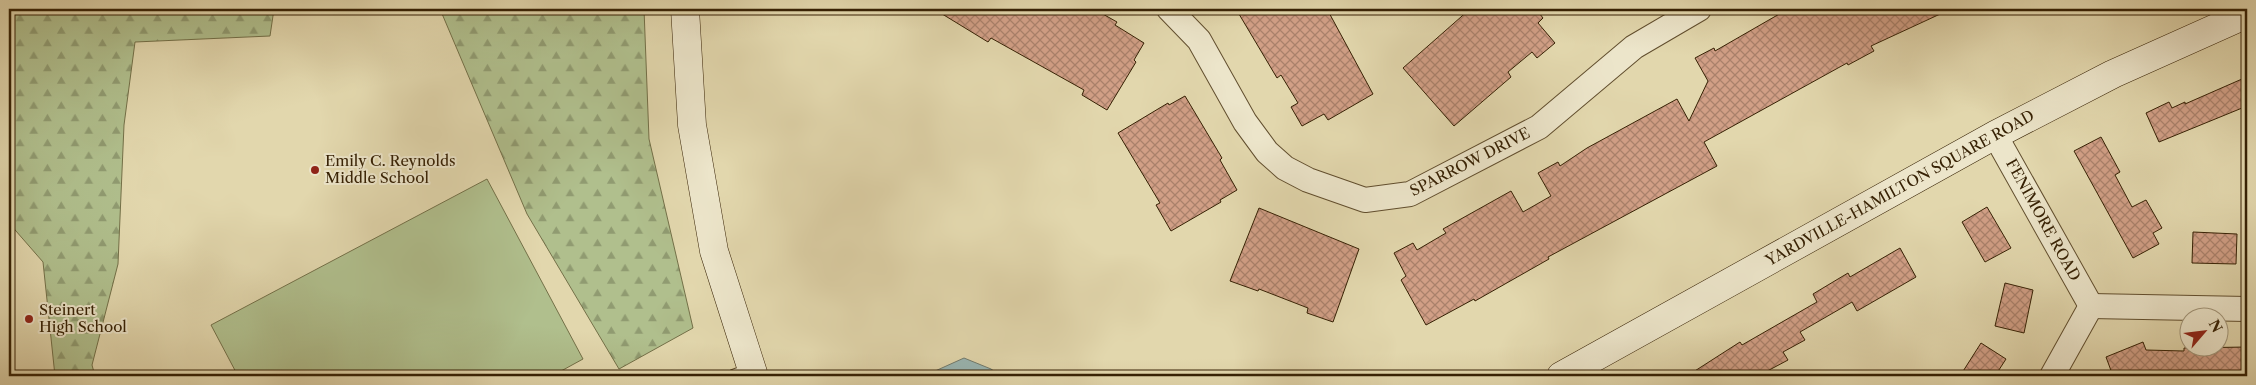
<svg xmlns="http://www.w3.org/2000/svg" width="2256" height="385" font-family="'Libre Caslon Text',serif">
	<defs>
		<pattern id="forest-firs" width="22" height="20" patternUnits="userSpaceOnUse" patternTransform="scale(1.25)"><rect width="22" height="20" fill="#b0bf8d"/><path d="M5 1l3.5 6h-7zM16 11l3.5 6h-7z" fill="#909b71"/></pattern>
		<pattern id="building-cross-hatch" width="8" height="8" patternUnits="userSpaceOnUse" patternTransform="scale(1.25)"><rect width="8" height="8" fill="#d19f86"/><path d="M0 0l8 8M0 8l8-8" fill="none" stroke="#aa816b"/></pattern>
	</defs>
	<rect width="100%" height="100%" fill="#e2d7ad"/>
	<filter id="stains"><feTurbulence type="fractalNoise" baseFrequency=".004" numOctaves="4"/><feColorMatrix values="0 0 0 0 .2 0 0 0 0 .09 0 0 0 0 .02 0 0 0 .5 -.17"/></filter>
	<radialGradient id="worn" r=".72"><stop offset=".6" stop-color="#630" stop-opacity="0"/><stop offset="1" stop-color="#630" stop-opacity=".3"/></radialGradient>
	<!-- forest -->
	<g fill="url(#forest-firs)" stroke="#737048">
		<polygon points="9,9 274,9 270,36 135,42 124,125 118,264 92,365 95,376 55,376 43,262 9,223"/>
		<polygon points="440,9 644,9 649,139 693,328 619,369 527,214"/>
	</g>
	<!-- green -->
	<polygon fill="#b0bf8d" stroke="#737048" points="487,179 583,359 552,376 238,376 211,325"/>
	<!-- water -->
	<polygon fill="#99b7b5" stroke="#717b6e" points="964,358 991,369 1001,376 924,376"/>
	<!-- building -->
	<g fill="url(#building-cross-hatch)" stroke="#362104">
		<polygon points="934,9 1094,9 1117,22 1115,25 1144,43 1134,60 1136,62 1107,110 1082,95 1084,90 991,38 988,42"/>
		<polygon points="1236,9 1327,9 1373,94 1328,120 1324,114 1302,126 1291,107 1298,103 1281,75 1277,78"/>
		<polygon points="1470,9 1536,9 1543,18 1538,23 1555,43 1537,58 1532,52 1508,72 1511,77 1454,126 1403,68"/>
		<polygon points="1788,9 1951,9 1871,46 1874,51 1848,65 1847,63 1704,142 1717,166 1548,257 1549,259 1475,301 1474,299 1426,325 1401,280 1406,276 1394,253 1413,243 1417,250 1446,233 1443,229 1511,191 1523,212 1551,196 1538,173 1558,162 1560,166 1587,148 1677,99 1689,121 1708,81 1695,58 1714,48 1715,51"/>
		<polygon points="2242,79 2247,91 2247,106 2159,142 2146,113 2169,102 2172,108 2185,102 2185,104"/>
		<polygon points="1185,96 1222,158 1220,160 1237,190 1220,200 1221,202 1171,231 1156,205 1160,203 1118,133 1168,103 1169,105"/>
		<polygon points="2101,137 2120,172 2115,175 2132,207 2146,200 2162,228 2153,233 2159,244 2133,258 2074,151"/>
		<polygon points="1987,207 2011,248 1985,262 1962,222"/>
		<polygon points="1259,208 1359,249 1333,322 1307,313 1308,308 1259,289 1258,291 1230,281"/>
		<polygon points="2193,232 2237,234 2236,264 2192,263"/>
		<polygon points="1900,248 1916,277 1857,311 1852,302 1800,332 1805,340 1783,352 1788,360 1758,376 1687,376 1740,342 1742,345 1817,302 1813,294 1848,273 1850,277"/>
		<polygon points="2005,283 2033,290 2024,333 1995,326"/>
		<polygon points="2143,342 2146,350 2184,351 2184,348 2247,347 2247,376 2113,376 2106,357"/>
		<polygon points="1981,343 2006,359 1995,376 1960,376"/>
	</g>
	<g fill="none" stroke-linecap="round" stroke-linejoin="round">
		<defs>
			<polyline id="lane" points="733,376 751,369"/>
			<g id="street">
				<polyline points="1169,9 1199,40 1245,122 1267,152 1285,168 1308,180 1365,200 1410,194 1539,127 1634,47 1699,9"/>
				<polyline points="1995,135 2091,306"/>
				<polyline points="2091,306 2247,309"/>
				<polyline points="2052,376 2091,306"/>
			</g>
			<g id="secondary">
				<polyline points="685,9 692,125 714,251 754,376"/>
				<polyline points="1561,376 1995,135 2113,74 2247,14"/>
			</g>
		</defs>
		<!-- lane casing -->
		<use href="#lane" stroke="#614e2e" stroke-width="14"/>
		<!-- street casing -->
		<use href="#street" stroke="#614e2e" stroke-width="26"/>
		<!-- secondary casing -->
		<use href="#secondary" stroke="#362104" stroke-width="29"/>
		<!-- lane -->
		<use href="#lane" stroke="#ece5ca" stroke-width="12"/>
		<!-- street -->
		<use href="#street" stroke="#ece5ca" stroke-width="24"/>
		<!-- secondary -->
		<use href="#secondary" stroke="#ece5ca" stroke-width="28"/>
	</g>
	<!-- markers -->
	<g fill="#8f2418" stroke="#ece5ca" stroke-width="2">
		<circle cx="315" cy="170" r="5"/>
		<circle cx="29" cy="319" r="5"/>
	</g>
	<g text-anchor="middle" stroke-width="4" stroke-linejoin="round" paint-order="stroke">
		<!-- poi labels -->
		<g font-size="15" fill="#362104" stroke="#ece5ca" text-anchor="start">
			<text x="325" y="166">Emily C. Reynolds<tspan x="325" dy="17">Middle School</tspan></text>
			<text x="39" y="315">Steinert<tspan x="39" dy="17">High School</tspan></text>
		</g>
		<!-- street labels -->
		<g font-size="15" fill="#362104" stroke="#ece5ca">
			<text transform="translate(1470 162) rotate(-27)" y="5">SPARROW DRIVE</text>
			<text transform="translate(1900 188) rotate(-29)" y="5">YARDVILLE-HAMILTON SQUARE ROAD</text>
			<text transform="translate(2043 220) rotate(61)" y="5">FENIMORE ROAD</text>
		</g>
	</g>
	<!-- margin -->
	<rect width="2256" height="385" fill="none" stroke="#e2d7ad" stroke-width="30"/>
	<rect x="10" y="10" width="2236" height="365" fill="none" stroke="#362104" stroke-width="2.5"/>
	<rect x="15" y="15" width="2226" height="355" fill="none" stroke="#362104"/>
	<!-- north arrow -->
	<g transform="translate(2204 332) rotate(62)"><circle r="24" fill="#ece5ca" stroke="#a3977b"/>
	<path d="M0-4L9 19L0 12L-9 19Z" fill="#8f2418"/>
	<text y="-8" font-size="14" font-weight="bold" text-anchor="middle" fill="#362104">N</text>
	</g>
	<rect width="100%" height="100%" filter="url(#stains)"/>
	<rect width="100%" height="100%" fill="url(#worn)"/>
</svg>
